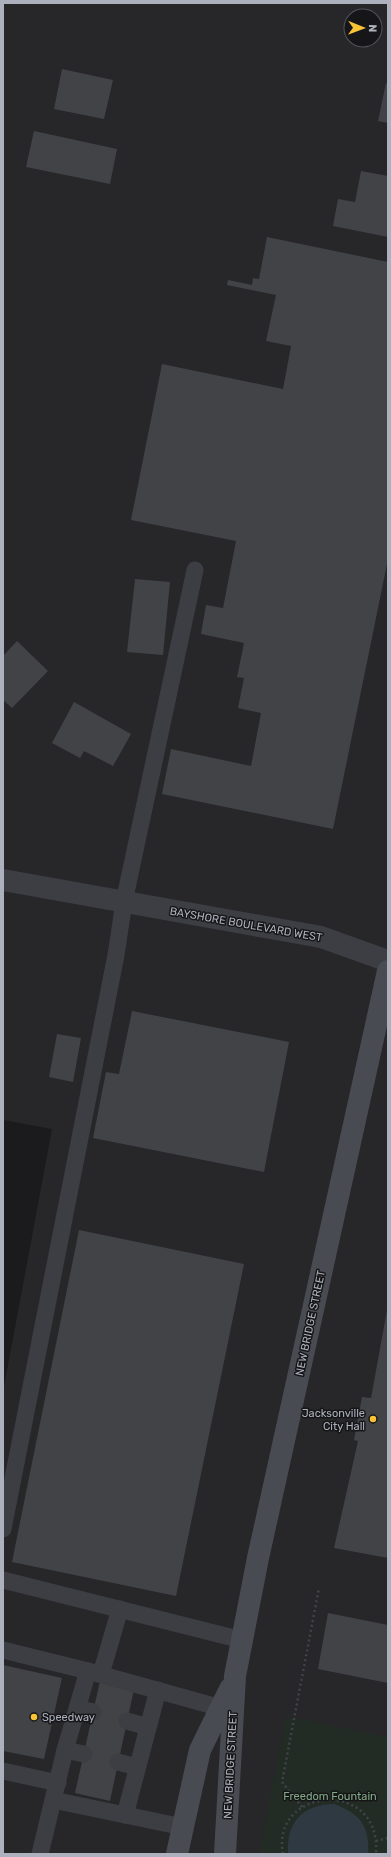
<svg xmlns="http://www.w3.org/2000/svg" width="391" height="1857" font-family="Rubik,sans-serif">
	<rect width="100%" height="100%" fill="#1b1b1d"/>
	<!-- built -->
	<path fill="#27272a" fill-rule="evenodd" d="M3,3H388V1854H3V1392L52,1129L3,1120ZM351,16H375V40H351Z"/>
	<!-- green -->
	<polygon fill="#222c24" points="286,1716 388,1737 388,1854 259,1854"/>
	<!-- water -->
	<path fill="#2f3942" d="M334,1804C360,1813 370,1827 368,1854H288C286,1822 302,1805 334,1804Z"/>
	<!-- building -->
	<g fill="#424347">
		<polygon points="62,69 113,80 104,119 54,109"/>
		<polygon points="386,83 388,84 388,123 378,121"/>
		<polygon points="34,131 117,149 110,184 26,167"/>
		<polygon points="361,171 388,176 388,237 333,226 338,199 355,202"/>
		<polygon points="267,237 388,262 388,559 333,829 162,794 171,749 251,766 261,713 238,708 244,678 237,677 244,643 201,634 206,605 223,608 236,541 131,520 162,364 283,389 291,346 266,341 276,295 227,285 228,280 252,285 253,278 259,279"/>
		<polygon points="135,579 170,582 163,655 127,652"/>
		<polygon points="17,641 48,671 12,708 3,700 3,656"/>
		<polygon points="74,702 131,734 113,766 84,751 80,758 52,743"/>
		<polygon points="132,1011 289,1042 264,1172 93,1138 106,1072 119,1074"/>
		<polygon points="57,1034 81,1038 73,1082 49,1077"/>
		<polygon points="79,1230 244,1264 176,1596 12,1562"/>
		<polygon points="387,1310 388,1310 388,1558 334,1548 358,1441 354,1440 362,1397 371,1398"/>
		<polygon points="328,1613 388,1625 388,1683 318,1669"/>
		<polygon points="3,1665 62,1678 44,1759 3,1751"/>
		<polygon points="100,1681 134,1689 110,1801 75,1793"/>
	</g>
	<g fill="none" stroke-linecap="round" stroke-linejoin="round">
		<!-- path -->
		<g stroke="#41434a" stroke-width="2.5" stroke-dasharray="2 3" stroke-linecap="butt">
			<polyline points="302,1807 282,1782 319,1588"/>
			<polyline points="376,1841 388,1838"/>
			<path d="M283,1854C270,1787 382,1777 376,1854"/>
		</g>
		<!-- lane -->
		<g stroke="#3d3e44" stroke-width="17">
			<polyline points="3,1529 116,955 124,902 195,570"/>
			<polyline points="3,1580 242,1640"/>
			<polyline points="3,1650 88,1671"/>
			<polyline points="101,1674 120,1609"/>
			<polyline points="77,1708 93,1712"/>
			<polyline points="127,1721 148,1727"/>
			<polyline points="65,1750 84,1754"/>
			<polyline points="118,1762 137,1767"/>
			<polyline points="3,1771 58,1783"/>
			<polyline points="53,1800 183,1827"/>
			<polyline points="125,1815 158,1690"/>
			<polyline points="40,1854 65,1750 88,1671 221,1708"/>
		</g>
		<!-- street -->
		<polyline stroke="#3d3e44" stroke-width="22" points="3,880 321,937 388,961"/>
		<!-- secondary -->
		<g stroke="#494b53" stroke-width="22">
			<polyline points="177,1854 200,1750 230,1689"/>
			<polyline points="225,1854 235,1676 258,1558 388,971"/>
		</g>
	</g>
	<!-- markers -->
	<g fill="#fac235" stroke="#161618" stroke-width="1.5">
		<circle cx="373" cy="1419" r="4"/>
		<circle cx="34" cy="1717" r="4"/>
	</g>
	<g text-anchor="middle" stroke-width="3" stroke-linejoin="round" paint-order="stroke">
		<!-- street labels -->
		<g font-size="11" fill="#adb1bd" stroke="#161618">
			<text transform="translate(246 924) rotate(10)" y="4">BAYSHORE BOULEVARD WEST</text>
			<text transform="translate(310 1323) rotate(-78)" y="4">NEW BRIDGE STREET</text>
			<text transform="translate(230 1765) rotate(-87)" y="4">NEW BRIDGE STREET</text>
		</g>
		<!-- poi labels -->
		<g font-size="11" fill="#adb1bd" stroke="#161618" text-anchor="end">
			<text x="365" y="1417">Jacksonville<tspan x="365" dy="13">City Hall</tspan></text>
			<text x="42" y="1721" text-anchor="start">Speedway</text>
		</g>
		<!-- park labels -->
		<g font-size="11" fill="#83a987" stroke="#161618">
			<text x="330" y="1800">Freedom Fountain</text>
		</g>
	</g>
	<!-- border -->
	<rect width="391" height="1857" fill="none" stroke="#adb1bd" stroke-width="8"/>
	<!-- north arrow -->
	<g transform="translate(363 28) rotate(91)"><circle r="19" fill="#161618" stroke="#52545a"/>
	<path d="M0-3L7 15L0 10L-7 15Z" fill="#fac235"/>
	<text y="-6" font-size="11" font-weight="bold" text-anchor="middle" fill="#adb1bd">N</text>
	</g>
</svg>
